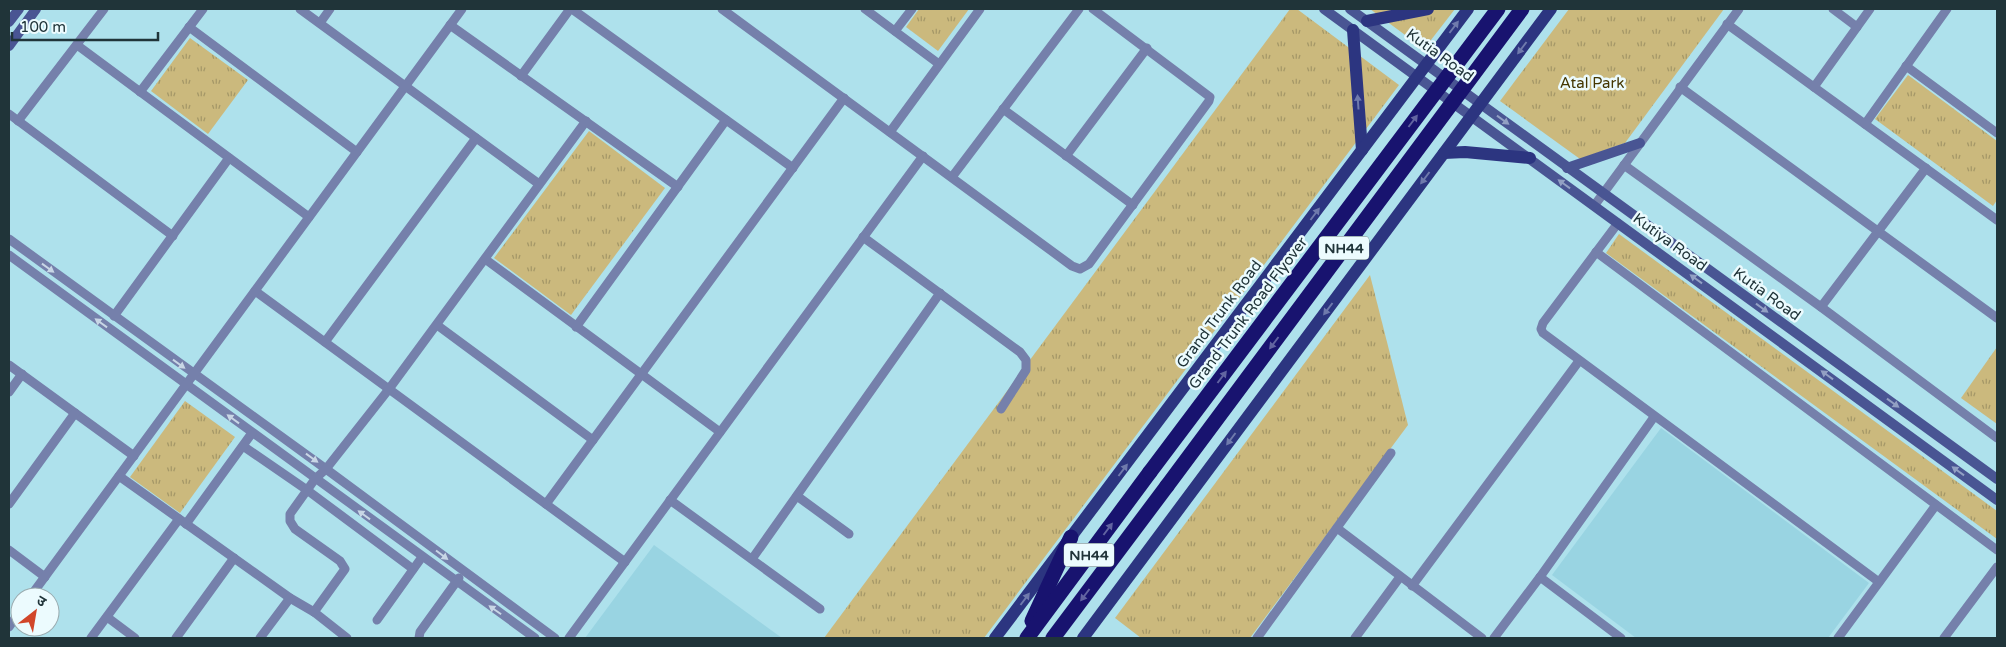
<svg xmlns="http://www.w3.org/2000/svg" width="2006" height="647" font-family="'Varela Round','Noto Sans Devanagari',sans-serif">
	<defs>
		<pattern id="grass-tufts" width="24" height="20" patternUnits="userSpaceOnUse" patternTransform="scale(1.25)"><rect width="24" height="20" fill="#cbb97d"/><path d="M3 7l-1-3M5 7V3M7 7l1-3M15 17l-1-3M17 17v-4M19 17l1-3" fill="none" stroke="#a49767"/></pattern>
	</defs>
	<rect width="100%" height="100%" fill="#aee1ec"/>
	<!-- built -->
	<g fill="#99d4e2">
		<polygon points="1661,428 1869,583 1828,638 1636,638 1552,575"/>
		<polygon points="654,545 782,638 585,638"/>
	</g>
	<!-- grass -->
	<g fill="url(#grass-tufts)">
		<polygon points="919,9 969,9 938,51 906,27"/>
		<polygon points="1290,9 1297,9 1399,85 984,638 824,638"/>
		<polygon points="1370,9 1455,9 1424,49"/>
		<polygon points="1569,9 1724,9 1625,143 1580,159 1500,101"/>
		<polygon points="190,38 248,80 208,134 151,91"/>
		<polygon points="1908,75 1997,141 1997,200 1993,206 1875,119"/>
		<polygon points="589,131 665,188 571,315 494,258"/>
		<polygon points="1619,234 1997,511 1997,539 1606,253"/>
		<polygon points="1370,275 1408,425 1250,638 1141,638 1115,618"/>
		<polygon points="1997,347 1997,424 1961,398"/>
		<polygon points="185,401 235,437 180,513 130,477"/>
	</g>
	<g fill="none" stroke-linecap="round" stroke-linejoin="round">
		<!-- street -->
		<g stroke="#7580ab" stroke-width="9">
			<polyline points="300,9 539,184"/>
			<polyline points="572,9 793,168"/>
			<polyline points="722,9 1072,266 1080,269 1089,264 1209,101 1210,97 1093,9"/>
			<polyline points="865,9 939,64"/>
			<polyline points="1833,9 1857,27"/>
			<polyline points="320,23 330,9"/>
			<polyline points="1727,24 1997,220"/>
			<polyline points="450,25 678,187"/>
			<polyline points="189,27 357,152"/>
			<polyline points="895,31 912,9"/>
			<polyline points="77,45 309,217"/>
			<polyline points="1906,66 1997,133"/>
			<polyline points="521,76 570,9"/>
			<polyline points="1680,87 1997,318"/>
			<polyline points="1814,87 1870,9"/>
			<polyline points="140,92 203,9"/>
			<polyline points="1003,109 1133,205"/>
			<polyline points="9,114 173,236"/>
			<polyline points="18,121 104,9"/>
			<polyline points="1865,124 1947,9"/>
			<polyline points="890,132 980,9"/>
			<polyline points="1066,156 1147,48"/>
			<polyline points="1624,165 1821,307 1997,438"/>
			<polyline points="952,177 1079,9"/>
			<polyline points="1594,206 1739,9"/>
			<polyline points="1618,223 1543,323 1541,329 1543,333 1879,582"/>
			<polyline points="863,237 1020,352 1026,360 1026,370 1001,409"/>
			<polyline points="9,239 326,469 555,638"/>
			<polyline points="1596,252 1997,550"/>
			<polyline points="9,255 535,638"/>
			<polyline points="485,259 720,432"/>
			<polyline points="255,291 625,562"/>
			<polyline points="1821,307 1926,168"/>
			<polyline points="114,316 229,158"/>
			<polyline points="437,325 593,440"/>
			<polyline points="576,327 726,120"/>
			<polyline points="325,342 476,138"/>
			<polyline points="9,365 134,456"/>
			<polyline points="9,392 22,374"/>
			<polyline points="243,446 307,490 413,569"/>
			<polyline points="119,476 290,598 314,612 347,638"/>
			<polyline points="797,496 849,534"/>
			<polyline points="670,500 820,609"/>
			<polyline points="9,504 75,413"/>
			<polyline points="546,504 844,98"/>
			<polyline points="186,524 252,433"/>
			<polyline points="1337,528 1482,638"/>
			<polyline points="9,550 45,577"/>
			<polyline points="752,559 940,293"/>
			<polyline points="1540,577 1621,638"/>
			<polyline points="1412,586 1579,361"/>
			<polyline points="30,597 462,9"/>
			<polyline points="314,612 345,569 340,561 295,529 290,521 290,514 315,479 326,469 389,389 586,121"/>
			<polyline points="107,617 135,638"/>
			<polyline points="377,620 422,557"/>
			<polyline points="9,627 20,611"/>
			<polyline points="91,638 179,519"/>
			<polyline points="176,638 234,558"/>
			<polyline points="260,638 290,598"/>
			<polyline points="419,638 420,632 459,578"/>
			<polyline points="569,638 923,156"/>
			<polyline points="1257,638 1391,453"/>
			<polyline points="1355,638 1400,577"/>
			<polyline points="1494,638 1540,577 1654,417"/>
			<polyline points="1838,638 1936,505"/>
			<polyline points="1944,638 1997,567"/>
		</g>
		<!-- secondary -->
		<g stroke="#495593" stroke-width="10">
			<polyline points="1324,9 1997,500"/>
			<polyline points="1350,9 1997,479"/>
			<polyline points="9,22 19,9"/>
			<polyline points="9,46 36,9"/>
			<polyline points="1567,168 1640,143"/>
		</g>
		<!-- primary -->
		<g stroke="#2c3580" stroke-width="12">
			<polyline points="1367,21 1428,9"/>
			<polyline points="1353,30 1362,150"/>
			<polyline points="1444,153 1465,152 1530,158"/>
			<polyline points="995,638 1468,9"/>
			<polyline points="1083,638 1551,9"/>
		</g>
		<!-- highway -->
		<g stroke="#18136f" stroke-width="15">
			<polyline points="1032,621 1071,537"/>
			<polyline points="1027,638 1150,472"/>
			<polyline points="1053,638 1167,486"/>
		</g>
		<!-- highway-bridge -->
		<g stroke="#18136f" stroke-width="15">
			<polyline points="1150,472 1498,9"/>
			<polyline points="1167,486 1522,9"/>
		</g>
	</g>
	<!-- one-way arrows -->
	<defs><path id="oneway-solid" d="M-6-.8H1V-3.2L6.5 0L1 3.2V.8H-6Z" transform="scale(1.25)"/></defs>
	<g fill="#6f7aac">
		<use href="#oneway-solid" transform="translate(1454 27) rotate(-53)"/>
		<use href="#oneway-solid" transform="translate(1522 48) rotate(127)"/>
		<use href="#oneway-solid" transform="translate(1358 102) rotate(-94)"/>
		<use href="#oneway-solid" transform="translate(1425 178) rotate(127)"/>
		<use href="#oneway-solid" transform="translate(1315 214) rotate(-53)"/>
		<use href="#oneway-solid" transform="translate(1328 309) rotate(127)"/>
		<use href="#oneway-solid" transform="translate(1231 439) rotate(127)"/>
		<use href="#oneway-solid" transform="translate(1123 470) rotate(-53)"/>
		<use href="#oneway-solid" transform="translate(1025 599) rotate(-53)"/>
	</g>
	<g fill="#92a0c3">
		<use href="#oneway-solid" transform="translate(1503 120) rotate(36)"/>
		<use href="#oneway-solid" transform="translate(1564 184) rotate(-144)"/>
		<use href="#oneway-solid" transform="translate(1696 279) rotate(-144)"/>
		<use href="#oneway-solid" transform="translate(1762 308) rotate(36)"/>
		<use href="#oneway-solid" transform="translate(1827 375) rotate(-144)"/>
		<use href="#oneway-solid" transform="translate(1893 403) rotate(36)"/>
		<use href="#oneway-solid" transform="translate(1958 471) rotate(-144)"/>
	</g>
	<g fill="#6264a1">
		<use href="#oneway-solid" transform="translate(1413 121) rotate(-53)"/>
		<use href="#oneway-solid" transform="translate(1274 343) rotate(127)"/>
		<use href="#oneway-solid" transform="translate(1222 377) rotate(-53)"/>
		<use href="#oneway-solid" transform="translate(1108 529) rotate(-53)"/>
		<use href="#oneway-solid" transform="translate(1085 595) rotate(127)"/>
	</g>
	<g fill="#c8d6e5">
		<use href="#oneway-solid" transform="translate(48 268) rotate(36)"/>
		<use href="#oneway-solid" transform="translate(101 323) rotate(-144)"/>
		<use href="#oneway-solid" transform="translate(179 364) rotate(36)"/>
		<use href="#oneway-solid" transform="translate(233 419) rotate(-144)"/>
		<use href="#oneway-solid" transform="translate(312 458) rotate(36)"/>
		<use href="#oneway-solid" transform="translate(364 515) rotate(-144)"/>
		<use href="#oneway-solid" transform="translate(442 555) rotate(37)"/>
		<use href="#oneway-solid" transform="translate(495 610) rotate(-145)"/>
	</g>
	<g text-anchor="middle" stroke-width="5" stroke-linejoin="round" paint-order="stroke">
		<!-- shield labels -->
		<g fill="#ecfbfe" stroke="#5d7074" stroke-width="1">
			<rect x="1319" y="236.5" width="50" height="23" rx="4"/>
			<rect x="1064" y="543.5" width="50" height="23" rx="4"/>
		</g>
		<g font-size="14" font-weight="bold" fill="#203439">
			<text x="1344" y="253">NH44</text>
			<text x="1089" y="560">NH44</text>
		</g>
		<!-- street labels -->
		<g font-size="15" fill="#203439" stroke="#ecfbfe">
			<text transform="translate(1440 55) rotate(36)" y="5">Kutia Road</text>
			<text transform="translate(1670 242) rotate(36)" y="5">Kutiya Road</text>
			<text transform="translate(1767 294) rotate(36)" y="5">Kutia Road</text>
			<text transform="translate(1248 313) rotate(-53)" y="5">Grand Trunk Road Flyover</text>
			<text transform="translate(1219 314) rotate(-53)" y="5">Grand Trunk Road</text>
		</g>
		<!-- park labels -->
		<g font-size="15" fill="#443600" stroke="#ecfbfe">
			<text x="1592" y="88">Atal Park</text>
		</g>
	</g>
	<!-- border -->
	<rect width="2006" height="647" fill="none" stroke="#203439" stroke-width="20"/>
	<!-- north arrow -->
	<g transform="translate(35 612) rotate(31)"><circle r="24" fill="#ecfbfe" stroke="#9aabaf"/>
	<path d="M0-4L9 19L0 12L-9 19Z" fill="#d1462a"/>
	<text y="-8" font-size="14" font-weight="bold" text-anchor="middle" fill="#203439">उ</text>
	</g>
	<!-- scale -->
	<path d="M12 32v8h146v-8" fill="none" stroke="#203439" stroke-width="2.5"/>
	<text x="20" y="32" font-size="15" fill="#203439" stroke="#ecfbfe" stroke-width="4" paint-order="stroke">100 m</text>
</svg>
